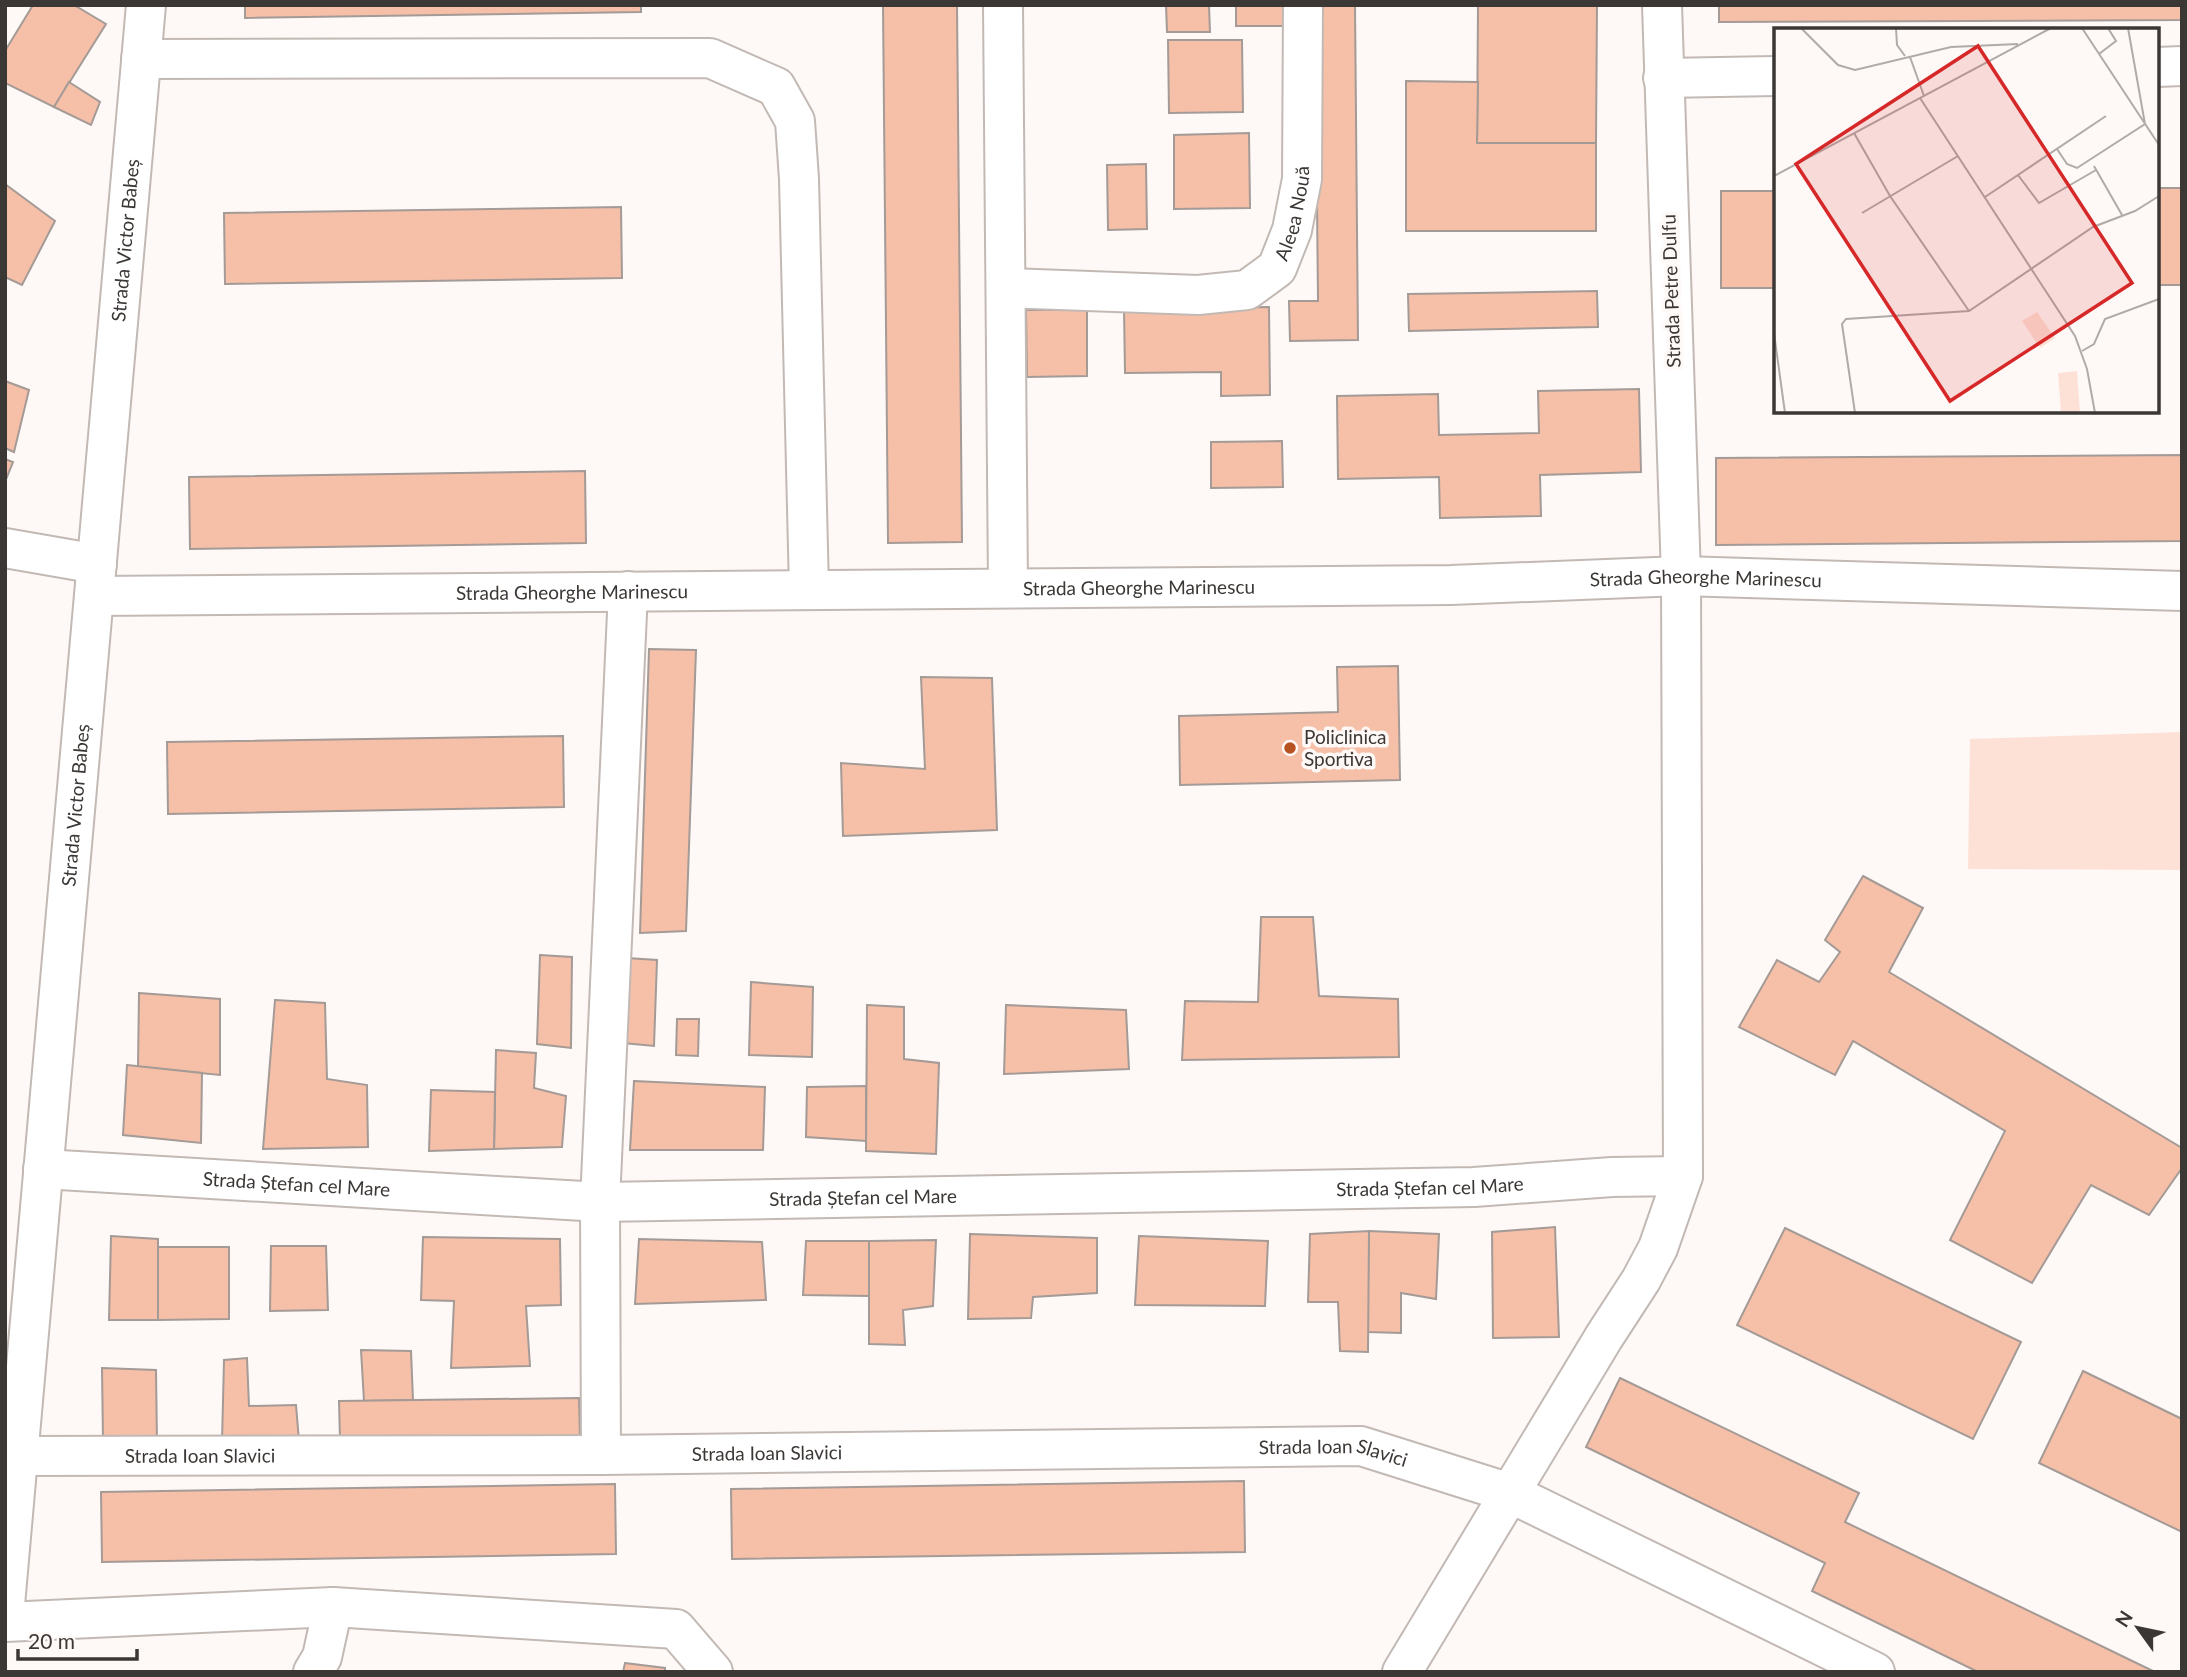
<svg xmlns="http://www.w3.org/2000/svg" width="2187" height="1677" font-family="Lato,sans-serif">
	<rect width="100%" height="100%" fill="#fef9f7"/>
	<!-- green -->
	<polygon fill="#fee1d6" points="2182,732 2182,870 1968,869 1970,739"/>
	<!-- building -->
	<g fill="#f6bfa8" stroke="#a49a96" stroke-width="2">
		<polygon points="33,5 74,5 106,24 54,107 5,83 5,51"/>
		<polygon points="245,5 641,5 641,12 245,18"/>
		<polygon points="883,5 957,5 962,542 888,543"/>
		<polygon points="1166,5 1209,5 1210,32 1167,32"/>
		<polygon points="1236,5 1283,5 1284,26 1236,26"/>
		<polygon points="1315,5 1355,5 1358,340 1290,341 1289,301 1318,301"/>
		<polygon points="1478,5 1597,5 1596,143 1477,143"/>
		<polygon points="1719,5 2182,5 2182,20 1719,22"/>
		<polygon points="1168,40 1242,40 1243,112 1169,113"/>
		<polygon points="1406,81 1478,82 1477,143 1596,143 1596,231 1406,231"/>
		<polygon points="69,82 100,102 91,125 54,107"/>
		<polygon points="1249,133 1250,208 1174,209 1174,135"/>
		<polygon points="1146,164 1147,229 1108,230 1107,165"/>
		<polygon points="5,184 55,221 22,285 5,277"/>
		<rect x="2157" y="188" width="25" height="97"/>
		<rect x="1721" y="191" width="55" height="97"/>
		<polygon points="621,207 622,278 225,284 224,213"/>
		<polygon points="1597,291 1598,327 1409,331 1408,294"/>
		<polygon points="1269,307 1270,395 1221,396 1221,372 1125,373 1124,309"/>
		<polygon points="1026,310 1087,310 1087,376 1027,377"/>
		<polygon points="5,381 29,390 14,452 5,448"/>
		<polygon points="1639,389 1641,472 1540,475 1541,516 1440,518 1439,477 1338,479 1337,396 1438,394 1439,435 1539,433 1538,391"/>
		<polygon points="1282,441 1283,487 1211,488 1211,442"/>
		<polygon points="2182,455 2182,541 1716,545 1716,458"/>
		<polygon points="5,459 13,462 5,482"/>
		<polygon points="585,471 586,543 190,549 189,477"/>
		<polygon points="649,649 696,650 686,931 640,933"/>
		<polygon points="1398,666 1400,780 1180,785 1179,716 1338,712 1337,667"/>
		<polygon points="921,677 992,678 997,830 843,836 841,763 925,769"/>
		<polygon points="563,736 564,807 168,814 167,742"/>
		<polygon points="1863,876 1923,908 1889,972 2182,1148 2182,1168 2149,1215 2091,1185 2032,1283 1950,1240 2005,1131 1853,1041 1835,1075 1739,1027 1777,960 1819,982 1840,952 1825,940"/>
		<polygon points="1261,917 1313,917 1319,996 1398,999 1399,1057 1182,1060 1185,1001 1258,1002"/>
		<polygon points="540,955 572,957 571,1048 537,1044"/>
		<polygon points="627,958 657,960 654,1046 623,1043"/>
		<polygon points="751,982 813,987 812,1057 749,1055"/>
		<polygon points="139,993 220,999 220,1075 138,1067"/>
		<polygon points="275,1000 325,1003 327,1079 367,1085 368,1147 263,1149"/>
		<polygon points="867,1005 904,1007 904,1059 939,1063 936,1154 866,1151"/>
		<polygon points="1006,1005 1126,1010 1129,1069 1004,1074"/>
		<polygon points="677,1019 699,1019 698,1056 676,1055"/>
		<polygon points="496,1050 536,1053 534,1088 566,1096 562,1147 494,1149"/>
		<polygon points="127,1065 202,1073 201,1143 123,1135"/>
		<polygon points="634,1081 765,1087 763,1150 630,1150"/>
		<polygon points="866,1086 866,1141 806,1137 807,1087"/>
		<polygon points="431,1090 495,1092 494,1149 429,1151"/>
		<polygon points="1555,1227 1559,1337 1493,1338 1492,1232"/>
		<polygon points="1785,1228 2021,1342 1973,1439 1737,1325"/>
		<polygon points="1369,1231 1439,1234 1436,1299 1401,1293 1401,1333 1367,1332"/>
		<polygon points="1369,1231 1368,1352 1340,1351 1338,1302 1308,1302 1310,1234"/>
		<polygon points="970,1234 1097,1238 1097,1293 1033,1297 1031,1318 968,1319"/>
		<polygon points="111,1236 158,1239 158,1320 109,1320"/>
		<polygon points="1139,1236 1268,1241 1265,1306 1135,1305"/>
		<polygon points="423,1237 560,1239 561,1305 526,1306 530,1366 451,1368 454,1301 421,1300"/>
		<polygon points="639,1239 762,1242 766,1300 635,1304"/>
		<polygon points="936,1240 933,1306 903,1310 905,1345 869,1344 869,1241"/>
		<polygon points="806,1241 869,1241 869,1296 803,1295"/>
		<polygon points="271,1246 326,1246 328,1310 270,1311"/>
		<polygon points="158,1247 229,1247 229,1319 158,1320"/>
		<polygon points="361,1350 411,1351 413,1400 364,1401"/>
		<polygon points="247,1358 249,1406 296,1405 299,1441 222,1441 224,1360"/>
		<polygon points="102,1368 156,1370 157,1443 103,1441"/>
		<polygon points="2083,1371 2182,1419 2182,1532 2039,1463"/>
		<polygon points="1620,1378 1859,1493 1845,1522 2155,1672 1978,1672 1812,1591 1825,1563 1586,1447"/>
		<polygon points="579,1398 580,1439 340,1440 339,1401"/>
		<polygon points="1244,1481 1245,1552 732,1559 731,1489"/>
		<polygon points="615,1484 616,1554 102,1562 101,1492"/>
		<polygon points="625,1663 665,1668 665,1672 623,1672"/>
	</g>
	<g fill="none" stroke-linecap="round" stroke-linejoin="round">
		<defs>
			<g id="minor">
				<polyline points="1003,5 1008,587"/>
				<polyline points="141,59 710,58 776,87 795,121 799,179 809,590"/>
				<polyline points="2157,67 2182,66"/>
				<polyline points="1663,78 1776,76"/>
				<path id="s1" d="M1006,288L1198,295L1247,290L1277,268L1292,230L1302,179L1303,5"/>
				<polyline points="5,548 97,564"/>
				<path id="s2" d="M94,596L1451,585L1681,576L2182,591"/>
				<path id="s3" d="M43,1169L600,1202L1474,1187L1612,1177L1683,1176"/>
				<polyline points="601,1455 600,1202 628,591"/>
				<path id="s4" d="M18,1456L601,1455L1361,1446L1510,1493L1875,1672"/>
				<path id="s5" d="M5,1605L146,5"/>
				<polyline points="5,1622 333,1607 676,1629 713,1672"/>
				<polyline points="313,1672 322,1657 333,1607"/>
				<polyline points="1402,1672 1604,1337 1641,1280 1658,1248 1683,1176 1681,576 1662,5"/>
			</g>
		</defs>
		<!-- minor casing -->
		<use href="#minor" stroke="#c3b9b4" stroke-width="42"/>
		<!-- minor -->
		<use href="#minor" stroke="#fff" stroke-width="38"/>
	</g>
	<!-- markers -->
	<circle fill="#b75222" stroke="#fef9f7" stroke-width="2.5" cx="1290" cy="748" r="7"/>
	<g text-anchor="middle" stroke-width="7" stroke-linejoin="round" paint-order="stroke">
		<!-- street labels -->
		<g font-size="19" fill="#3b3735" stroke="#fef9f7">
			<text dy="7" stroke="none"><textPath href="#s1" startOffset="336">Aleea Nouă</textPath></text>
			<text dy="7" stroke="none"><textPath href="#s5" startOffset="1370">Strada Victor Babeș</textPath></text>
			<text transform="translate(1671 291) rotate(-92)" y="7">Strada Petre Dulfu</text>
			<text dy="7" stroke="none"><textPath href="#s2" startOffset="1612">Strada Gheorghe Marinescu</textPath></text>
			<text dy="7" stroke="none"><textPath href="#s2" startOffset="1045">Strada Gheorghe Marinescu</textPath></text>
			<text dy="7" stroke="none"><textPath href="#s2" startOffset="478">Strada Gheorghe Marinescu</textPath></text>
			<text dy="7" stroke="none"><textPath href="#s5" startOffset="803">Strada Victor Babeș</textPath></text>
			<text dy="7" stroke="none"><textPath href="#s3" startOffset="254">Strada Ștefan cel Mare</textPath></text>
			<text dy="7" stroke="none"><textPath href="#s3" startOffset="1388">Strada Ștefan cel Mare</textPath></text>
			<text dy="7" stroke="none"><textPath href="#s3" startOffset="821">Strada Ștefan cel Mare</textPath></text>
			<text dy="7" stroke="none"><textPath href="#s4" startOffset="749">Strada Ioan Slavici</textPath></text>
			<text dy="7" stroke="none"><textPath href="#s4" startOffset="1316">Strada Ioan Slavici</textPath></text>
			<text dy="7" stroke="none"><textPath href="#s4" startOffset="182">Strada Ioan Slavici</textPath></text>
		</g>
		<!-- poi labels -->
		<g font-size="19" fill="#3b3735" stroke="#fef9f7" text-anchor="start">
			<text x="1304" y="744">Policlinica<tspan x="1304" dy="22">Sportiva</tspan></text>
		</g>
	</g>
	<!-- overview -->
	<g transform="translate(1774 28)">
		<rect width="385" height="385" fill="#fef9f7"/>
		<path d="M263,284L281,310L266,320L248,293ZM303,343L306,385H287L284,345Z" fill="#fee1d6"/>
		<path fill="none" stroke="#b0aba9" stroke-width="2" d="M27,0L64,37L81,42L177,19L244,16M122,0L123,17L131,28M308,0L385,117M325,26L342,13L334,0M136,29L150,68M146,70L301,308L313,341L321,385M80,105L116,168L195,283M283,121L293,136L303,140L371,96L354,0M320,138L348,187M244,147L265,175L322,142M0,148L277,0M211,169L332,88M88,185L184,128M0,305L11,385M308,323L320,316L331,291L385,271M81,385L68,296L72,291L195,283L319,199L361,183L385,168"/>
		<path fill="#d62828" fill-opacity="0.15" stroke="#d62828" stroke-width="3.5" d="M204,18L358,255L176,373L22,136Z"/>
		<rect width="385" height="385" fill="none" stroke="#3b3735" stroke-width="3.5"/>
	</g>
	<!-- border -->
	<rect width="2187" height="1677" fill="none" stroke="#3b3735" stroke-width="14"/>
	<!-- north arrow -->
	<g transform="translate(2138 1628) rotate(303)" stroke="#fef9f7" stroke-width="5" paint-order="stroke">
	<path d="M0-5L12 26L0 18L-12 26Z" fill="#3b3735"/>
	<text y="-10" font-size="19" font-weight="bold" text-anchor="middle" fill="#3b3735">N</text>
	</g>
	<!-- scale -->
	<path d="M18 1649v10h119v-10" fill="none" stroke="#3b3735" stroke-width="3.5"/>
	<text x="28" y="1649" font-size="21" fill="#3b3735" stroke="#fef9f7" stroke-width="5" paint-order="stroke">20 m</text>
</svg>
